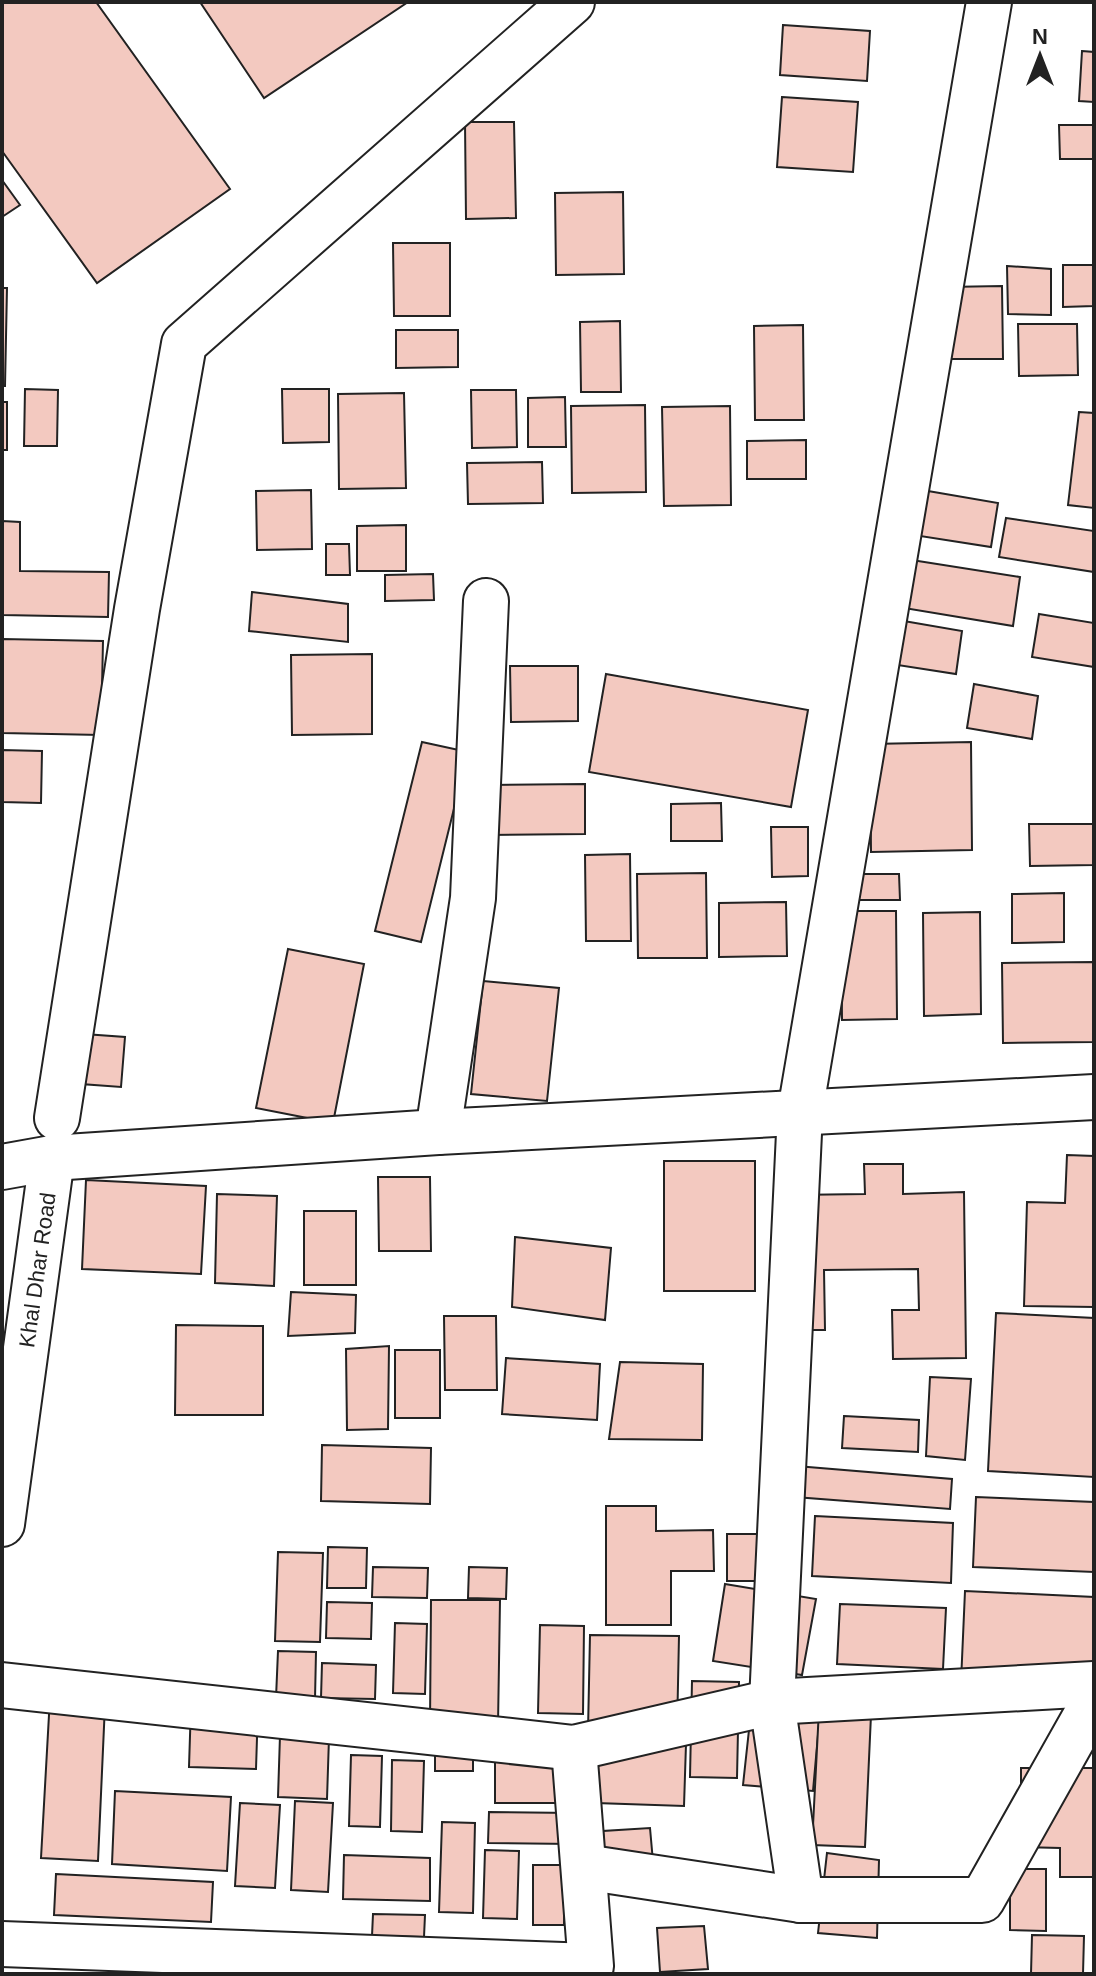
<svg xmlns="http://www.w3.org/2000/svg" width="1096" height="1976" font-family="Helvetica,sans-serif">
	<rect width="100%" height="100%" fill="#fff"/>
	<!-- building -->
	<g fill="#f3c9c0" stroke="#222" stroke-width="2">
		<polygon points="2,2 96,2 230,189 97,283 2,151"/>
		<polygon points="200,2 408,2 264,98"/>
		<polygon points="783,25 870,31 867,81 780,75"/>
		<polygon points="1082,51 1094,52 1094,102 1079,101"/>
		<polygon points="782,97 858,102 853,172 777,167"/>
		<polygon points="465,122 514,122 516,218 466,219"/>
		<polygon points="1059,125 1094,125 1094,159 1060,159"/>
		<polygon points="2,180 20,205 2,217"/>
		<polygon points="623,192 624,274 556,275 555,193"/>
		<polygon points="393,243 450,243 450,316 394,316"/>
		<polygon points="1063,265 1094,265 1094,306 1063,307"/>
		<polygon points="1007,266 1051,269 1051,315 1008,314"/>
		<polygon points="1002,286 1003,359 947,359 946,287"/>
		<polygon points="2,288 7,288 5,386 2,386"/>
		<polygon points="620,321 621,392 581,392 580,322"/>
		<polygon points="1018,324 1077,324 1078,375 1019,376"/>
		<polygon points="803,325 804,420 755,420 754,326"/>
		<polygon points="396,330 458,330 458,367 396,368"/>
		<polygon points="25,389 58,390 57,446 24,446"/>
		<polygon points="282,389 329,389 329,442 283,443"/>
		<polygon points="471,390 516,390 517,447 472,448"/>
		<polygon points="404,393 406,488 339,489 338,394"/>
		<polygon points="565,397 566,447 528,447 528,398"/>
		<rect x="2" y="402" width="5" height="48"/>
		<polygon points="645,405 646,492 572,493 571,406"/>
		<polygon points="730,406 731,505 664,506 662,407"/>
		<polygon points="1079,412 1094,413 1094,508 1068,505"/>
		<polygon points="806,440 806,479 747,479 747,441"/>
		<polygon points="542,462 543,503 468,504 467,463"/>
		<polygon points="311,490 312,549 257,550 256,491"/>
		<polygon points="928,491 998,503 991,547 920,536"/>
		<polygon points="1006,518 1094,531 1094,572 999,557"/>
		<polygon points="2,521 20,522 20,571 109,572 108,617 2,615"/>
		<polygon points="406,525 406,571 357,571 357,526"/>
		<polygon points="326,544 349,544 350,575 326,575"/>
		<polygon points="899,558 1020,577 1013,626 892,606"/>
		<polygon points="433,574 434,600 385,601 385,575"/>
		<polygon points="252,592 348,604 348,642 249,631"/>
		<polygon points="1039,614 1094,623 1094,667 1032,657"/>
		<polygon points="898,620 962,631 956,674 891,664"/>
		<polygon points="2,639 103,641 101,735 2,733"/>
		<polygon points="372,654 372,734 292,735 291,655"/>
		<polygon points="510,666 578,666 578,721 511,722"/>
		<polygon points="606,674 808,710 791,807 589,772"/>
		<polygon points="974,684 1038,696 1032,739 967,728"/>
		<polygon points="422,742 468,752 421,942 375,931"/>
		<polygon points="971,742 972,850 871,852 870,744"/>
		<polygon points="2,750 42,751 41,803 2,802"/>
		<polygon points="585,784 585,834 487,835 487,785"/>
		<polygon points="721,803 722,841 671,841 671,804"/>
		<polygon points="1029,824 1094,824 1094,865 1030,866"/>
		<polygon points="771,827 808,827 808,876 772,877"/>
		<polygon points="630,854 631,941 586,941 585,855"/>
		<polygon points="706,873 707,958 638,958 637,874"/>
		<polygon points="856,874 899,874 900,900 856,900"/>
		<polygon points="1064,893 1064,942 1012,943 1012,894"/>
		<polygon points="786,902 787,956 719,957 719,903"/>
		<polygon points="841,911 896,911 897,1019 842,1020"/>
		<polygon points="980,912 981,1014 924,1016 923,913"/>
		<polygon points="288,949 364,964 333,1123 256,1108"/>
		<polygon points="1094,962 1094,1042 1003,1043 1002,963"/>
		<polygon points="483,981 559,988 547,1101 471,1094"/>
		<polygon points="84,1034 125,1037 121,1087 81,1084"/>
		<polygon points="1067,1155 1094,1156 1094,1307 1024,1306 1027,1202 1065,1203"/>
		<rect x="664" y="1161" width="91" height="130"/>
		<polygon points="864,1164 903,1164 903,1194 964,1192 966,1358 893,1359 892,1310 919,1310 918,1269 824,1270 825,1330 770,1330 770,1267 793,1267 792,1195 865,1194"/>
		<polygon points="378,1177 430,1177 431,1251 379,1251"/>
		<polygon points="86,1180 206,1186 201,1274 82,1269"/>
		<polygon points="217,1194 277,1196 274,1286 215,1283"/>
		<rect x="304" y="1211" width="52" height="74"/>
		<polygon points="515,1237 611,1248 605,1320 512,1307"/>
		<polygon points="291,1292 356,1295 355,1333 288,1336"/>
		<polygon points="996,1313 1094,1318 1094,1477 988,1471"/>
		<polygon points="444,1316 496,1316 497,1390 445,1390"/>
		<polygon points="176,1325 263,1326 263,1415 175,1415"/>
		<polygon points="389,1346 388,1429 347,1430 346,1349"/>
		<rect x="395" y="1350" width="45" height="68"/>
		<polygon points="506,1358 600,1364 597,1420 502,1414"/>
		<polygon points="620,1362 703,1364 702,1440 609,1439"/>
		<polygon points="930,1377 971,1379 965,1460 926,1456"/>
		<polygon points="844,1416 919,1420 918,1452 842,1448"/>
		<polygon points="322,1445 431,1448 430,1504 321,1501"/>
		<polygon points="772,1464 952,1479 950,1509 769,1495"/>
		<polygon points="976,1497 1094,1502 1094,1572 973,1567"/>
		<polygon points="606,1506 656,1506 656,1531 713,1530 714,1571 671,1571 671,1625 606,1625"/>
		<polygon points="815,1516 953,1523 951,1583 812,1576"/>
		<polygon points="727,1534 772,1534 771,1581 727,1581"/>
		<polygon points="328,1547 367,1548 366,1588 327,1588"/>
		<polygon points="278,1552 323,1553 320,1642 275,1641"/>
		<polygon points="373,1567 428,1568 427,1598 372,1597"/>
		<polygon points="469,1567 507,1568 506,1599 468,1598"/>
		<polygon points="725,1584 816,1599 802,1675 713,1661"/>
		<polygon points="965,1591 1094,1597 1094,1688 961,1682"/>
		<polygon points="431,1600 500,1600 498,1725 430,1724"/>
		<polygon points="327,1602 372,1603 371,1639 326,1638"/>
		<polygon points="840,1604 946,1608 943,1669 837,1664"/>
		<polygon points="395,1623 427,1624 425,1694 393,1693"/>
		<polygon points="540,1625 584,1626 583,1714 538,1713"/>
		<polygon points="590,1635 679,1636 677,1732 588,1731"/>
		<polygon points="278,1651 316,1652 315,1699 276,1698"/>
		<polygon points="322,1663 376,1665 375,1699 321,1698"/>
		<polygon points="51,1679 106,1682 98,1861 41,1858"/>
		<polygon points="692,1681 739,1682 737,1778 690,1777"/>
		<polygon points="754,1684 822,1690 813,1791 743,1785"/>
		<polygon points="820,1690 872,1693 865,1847 812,1845"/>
		<polygon points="191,1705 258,1707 256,1769 189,1767"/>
		<polygon points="281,1705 330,1707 327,1799 278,1797"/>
		<polygon points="435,1730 473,1731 473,1771 435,1771"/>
		<rect x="495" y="1731" width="87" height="72"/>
		<polygon points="598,1741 686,1744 684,1806 596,1803"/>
		<polygon points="351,1755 382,1756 380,1827 349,1826"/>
		<polygon points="392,1760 424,1761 422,1832 391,1831"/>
		<polygon points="1021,1768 1094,1768 1094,1877 1060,1877 1060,1848 1021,1847"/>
		<polygon points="115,1791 231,1797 227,1871 112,1864"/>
		<polygon points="295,1801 333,1803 328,1892 291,1890"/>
		<polygon points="240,1803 280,1805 275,1888 235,1886"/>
		<polygon points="489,1812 573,1813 573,1844 488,1843"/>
		<polygon points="442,1822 475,1823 473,1913 439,1912"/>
		<polygon points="650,1828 654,1873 606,1876 603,1831"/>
		<polygon points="485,1850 519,1851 517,1919 483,1918"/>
		<polygon points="827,1853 879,1860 877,1938 818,1933"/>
		<polygon points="344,1855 430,1858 430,1901 343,1899"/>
		<polygon points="533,1865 565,1865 564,1925 533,1925"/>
		<polygon points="1010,1869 1046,1869 1046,1931 1010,1930"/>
		<polygon points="56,1874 213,1882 211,1922 54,1915"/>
		<polygon points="373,1914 425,1915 424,1937 372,1936"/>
		<polygon points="704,1926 708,1969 660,1972 657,1928"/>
		<polygon points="1032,1935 1084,1936 1083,1974 1031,1974"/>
	</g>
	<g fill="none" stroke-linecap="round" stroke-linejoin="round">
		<defs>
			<g id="street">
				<polyline points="989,2 800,1112 772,1702 801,1900 982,1900 1094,1701"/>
				<polyline points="57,1118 137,609 184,344 572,2"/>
				<polyline points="438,1132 473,898 486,601"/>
				<polyline points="2,1685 574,1748 772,1702 1094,1684"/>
				<polyline points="584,1867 801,1900"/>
				<polyline points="2,1944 591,1966 574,1748"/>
			</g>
			<g id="secondary">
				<polyline points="2,1167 52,1158 438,1132 1094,1097"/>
				<polyline points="2,1524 52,1158"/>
			</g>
		</defs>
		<!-- street casing -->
		<use href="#street" stroke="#222" stroke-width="48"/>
		<!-- secondary casing -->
		<use href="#secondary" stroke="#222" stroke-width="48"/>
		<!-- street -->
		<use href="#street" stroke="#fff" stroke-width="44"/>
		<!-- secondary -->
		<use href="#secondary" stroke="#fff" stroke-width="44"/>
	</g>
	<g text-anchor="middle" stroke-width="6" stroke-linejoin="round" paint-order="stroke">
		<!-- street labels -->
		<g font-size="22" fill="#222" stroke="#fff">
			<text transform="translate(37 1270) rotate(-82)" y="8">Khal Dhar Road</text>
		</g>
	</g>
	<!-- border -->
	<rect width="1096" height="1976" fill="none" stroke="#222222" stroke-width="8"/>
	<!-- north arrow -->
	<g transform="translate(1040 56)" stroke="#ffffff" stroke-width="6" paint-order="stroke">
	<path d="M0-6L14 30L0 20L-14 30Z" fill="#222222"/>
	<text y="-12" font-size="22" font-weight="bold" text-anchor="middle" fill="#222222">N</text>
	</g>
</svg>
